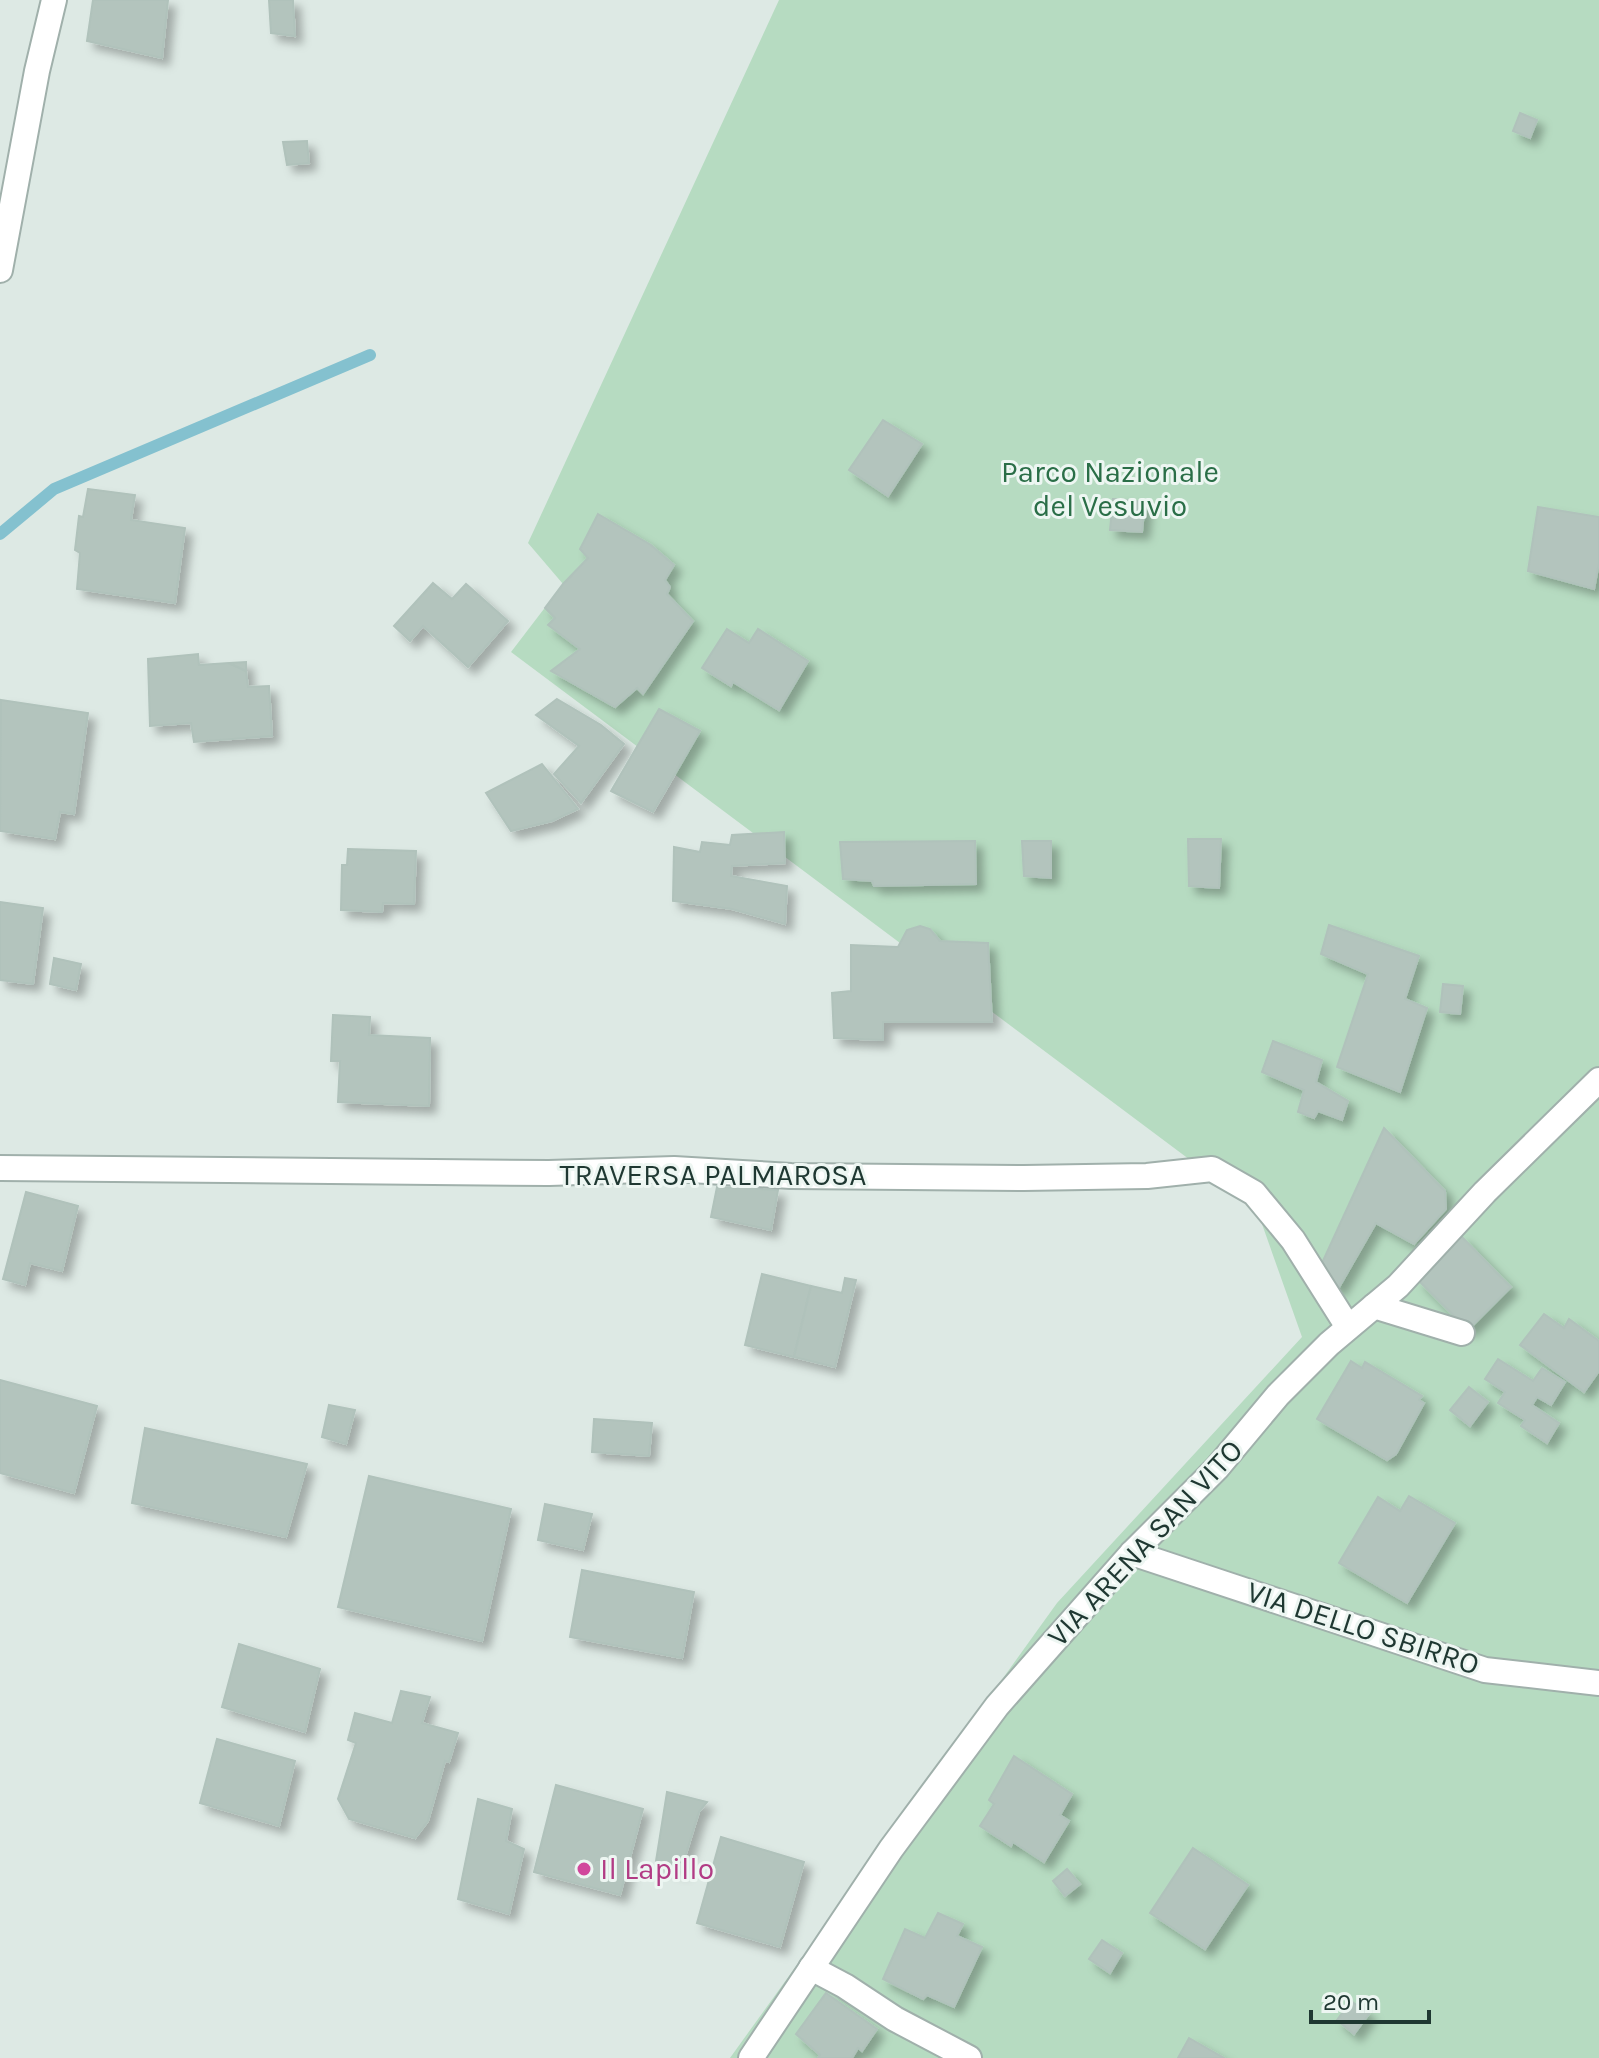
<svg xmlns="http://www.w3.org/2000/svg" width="1599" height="2058" font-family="Karla,sans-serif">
	<defs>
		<filter id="shadow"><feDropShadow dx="7" dy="7" stdDeviation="4" flood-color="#0004"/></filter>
	</defs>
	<rect width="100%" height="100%" fill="#dde9e4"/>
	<!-- green -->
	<polygon fill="#b6dbc1" points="779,0 1599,0 1599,2058 730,2058 1057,1603 1302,1337 1257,1210 511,652 563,584 528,543"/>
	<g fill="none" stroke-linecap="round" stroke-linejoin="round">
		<!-- stream -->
		<polyline stroke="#84c1cf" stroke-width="12" points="0,534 54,489 370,355"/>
	</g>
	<!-- building -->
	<g fill="#b3c4bd" stroke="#b0c2bb" stroke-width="2" filter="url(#shadow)">
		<polygon points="93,0 168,0 162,58 87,41"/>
		<polygon points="269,0 293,0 295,36 271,33"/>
		<polygon points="1520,113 1537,120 1530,138 1513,131"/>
		<polygon points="307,141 309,163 287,165 283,142"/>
		<polygon points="883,420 922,444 888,496 849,470"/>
		<polygon points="88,489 135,495 131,520 185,528 175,603 77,589 80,553 75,550 79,516 83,517"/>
		<polygon points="1113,499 1145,502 1142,532 1110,530"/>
		<polygon points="1538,507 1599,517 1599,563 1594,589 1528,571"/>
		<polygon points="598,514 651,545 674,565 665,580 670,587 667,594 693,621 643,694 637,688 615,707 551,671 580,649 548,625 555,618 545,608 563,584 588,558 580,549"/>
		<polygon points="433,583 452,599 466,584 508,621 468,667 423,626 410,641 394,626"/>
		<polygon points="727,629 749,643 758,629 808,661 779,710 733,682 731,686 702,668"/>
		<polygon points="198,654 199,665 229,663 246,671 248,687 269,686 272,736 194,742 191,723 150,726 148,659"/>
		<polygon points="246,662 246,671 229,663"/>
		<polygon points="557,699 601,725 624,744 581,803 554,774 579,746 536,715"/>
		<polygon points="1,700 88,713 74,814 60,812 55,839 0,831"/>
		<polygon points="659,709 700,731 653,812 611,791"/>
		<polygon points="542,764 578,809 552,821 511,831 486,793"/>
		<polygon points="784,832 785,863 732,866 731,876 787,886 785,924 732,909 673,901 674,847 700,852 702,842 730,845 732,835"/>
		<polygon points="1188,839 1221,839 1219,888 1189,886"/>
		<polygon points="975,841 976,884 874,886 872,881 843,879 840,842"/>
		<polygon points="1022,841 1051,841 1051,878 1024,876"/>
		<polygon points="348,849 416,851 414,904 383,903 382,912 341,910 342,865 347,865"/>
		<polygon points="0,902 43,908 33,984 0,980"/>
		<polygon points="1329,925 1419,956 1405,999 1427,1008 1400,1092 1337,1067 1368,974 1321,954"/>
		<polygon points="920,926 930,929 940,941 988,943 992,1022 883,1022 883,1040 834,1038 832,993 851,991 851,945 898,947 907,930"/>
		<polygon points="54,958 81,964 76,990 50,984"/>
		<polygon points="1443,984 1463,986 1460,1014 1440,1012"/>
		<polygon points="333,1015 370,1017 369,1035 430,1038 429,1106 338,1102 340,1061 331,1061"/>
		<polygon points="1273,1041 1322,1060 1316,1082 1348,1101 1342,1120 1318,1111 1314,1118 1298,1112 1304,1090 1262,1072"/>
		<polygon points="1384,1128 1445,1191 1446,1209 1414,1244 1376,1223 1338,1289 1317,1274"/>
		<polygon points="717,1187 778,1190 771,1230 711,1217"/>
		<polygon points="26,1192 78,1206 62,1271 30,1263 25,1285 3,1279"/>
		<polygon points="1461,1236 1511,1287 1468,1330 1418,1280"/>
		<polygon points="762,1274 811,1286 794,1357 745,1345"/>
		<polygon points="845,1278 856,1280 835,1367 794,1357 811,1286 842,1293"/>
		<polygon points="1544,1314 1564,1328 1569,1319 1599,1341 1599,1371 1584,1392 1520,1345"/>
		<polygon points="1498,1359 1533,1381 1542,1368 1565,1382 1551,1405 1537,1397 1532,1405 1559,1423 1547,1443 1521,1426 1525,1420 1498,1403 1505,1392 1485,1379"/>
		<polygon points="1351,1361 1362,1368 1365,1362 1422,1396 1419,1400 1424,1403 1396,1454 1387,1460 1317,1419"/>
		<polygon points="0,1380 97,1406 74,1493 0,1473"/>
		<polygon points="1469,1387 1488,1402 1470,1426 1450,1410"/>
		<polygon points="329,1405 355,1410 346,1444 322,1437"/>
		<polygon points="594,1419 652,1423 649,1456 592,1452"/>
		<polygon points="145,1428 307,1464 286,1537 132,1503"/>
		<polygon points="369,1476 511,1509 482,1641 338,1607"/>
		<polygon points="1409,1496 1455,1523 1407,1603 1339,1563 1378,1497 1400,1511"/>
		<polygon points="545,1504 592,1514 583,1550 538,1540"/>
		<polygon points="582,1570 694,1592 682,1658 570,1637"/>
		<polygon points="239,1644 320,1669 305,1732 222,1707"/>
		<polygon points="401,1691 430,1697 422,1723 458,1733 449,1762 445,1761 428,1821 415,1838 349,1819 338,1799 356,1743 348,1740 355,1713 392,1723"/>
		<polygon points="217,1739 295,1761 279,1826 200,1803"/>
		<polygon points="1014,1756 1072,1794 1060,1815 1069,1821 1044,1862 1013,1842 1011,1846 980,1826 994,1804 989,1800"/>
		<polygon points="556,1785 643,1809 620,1895 534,1872"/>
		<polygon points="667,1792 707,1802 699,1812 681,1870 656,1861"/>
		<polygon points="478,1799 512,1809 506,1841 524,1849 509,1914 458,1899"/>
		<polygon points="721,1837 804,1862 780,1947 697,1923"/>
		<polygon points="1193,1848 1248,1885 1205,1949 1150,1913"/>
		<polygon points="1067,1869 1080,1884 1065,1896 1053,1881"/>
		<polygon points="938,1913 963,1924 957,1936 982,1947 954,2007 927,1995 923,1999 883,1979 905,1929 925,1938"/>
		<polygon points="1102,1940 1122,1953 1110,1973 1089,1959"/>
		<polygon points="826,1993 877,2029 862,2051 858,2048 852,2058 818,2058 820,2055 796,2034"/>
		<polygon points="1351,2001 1369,2014 1354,2034 1337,2020"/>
		<polygon points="1189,2038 1224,2058 1178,2058"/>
	</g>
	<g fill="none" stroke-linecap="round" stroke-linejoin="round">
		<defs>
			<g id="minor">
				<polyline points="0,270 37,71 54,0"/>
				<polyline points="0,1168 549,1173 674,1169 791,1176 1024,1178 1147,1176 1212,1169 1254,1193 1293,1240 1348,1327"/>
				<polyline points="1374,1306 1462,1333"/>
				<polyline points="1132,1553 1485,1670 1599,1683"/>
				<polyline points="811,1968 845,1986 895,2019 969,2058"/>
				<polyline points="751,2058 891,1849 997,1706 1132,1553 1217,1468 1278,1395 1329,1344 1398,1286 1485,1192 1599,1080"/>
			</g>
		</defs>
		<!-- minor casing -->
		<use href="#minor" stroke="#a0b0ab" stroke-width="28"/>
		<!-- minor -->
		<use href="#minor" stroke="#fff" stroke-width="24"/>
	</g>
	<!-- markers -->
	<circle fill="#d1479c" stroke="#edf6f2" stroke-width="3" cx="584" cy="1869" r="8"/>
	<g text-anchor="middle" stroke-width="6" stroke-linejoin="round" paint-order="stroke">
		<!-- park labels -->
		<g font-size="30" fill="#2a6e47" stroke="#edf6f2">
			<text x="1110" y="482">Parco Nazionale<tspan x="1110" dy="34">del Vesuvio</tspan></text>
		</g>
		<!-- street labels -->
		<g font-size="30" fill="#1f3832" stroke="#edf6f2">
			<text x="713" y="1185">TRAVERSA PALMAROSA</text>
			<text transform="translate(1145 1543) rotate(-47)" y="10">VIA ARENA SAN VITO</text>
			<text transform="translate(1363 1628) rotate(18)" y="10">VIA DELLO SBIRRO</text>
		</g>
		<!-- hotel labels -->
		<g font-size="30" fill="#b23c85" stroke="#edf6f2" text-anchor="start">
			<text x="600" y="1879">Il Lapillo</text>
		</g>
	</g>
	<!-- scale -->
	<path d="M1311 2010v12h118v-12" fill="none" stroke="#1f3832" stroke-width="4"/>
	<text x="1323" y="2010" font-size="24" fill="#1f3832" stroke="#edf6f2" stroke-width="6" paint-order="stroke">20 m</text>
</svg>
